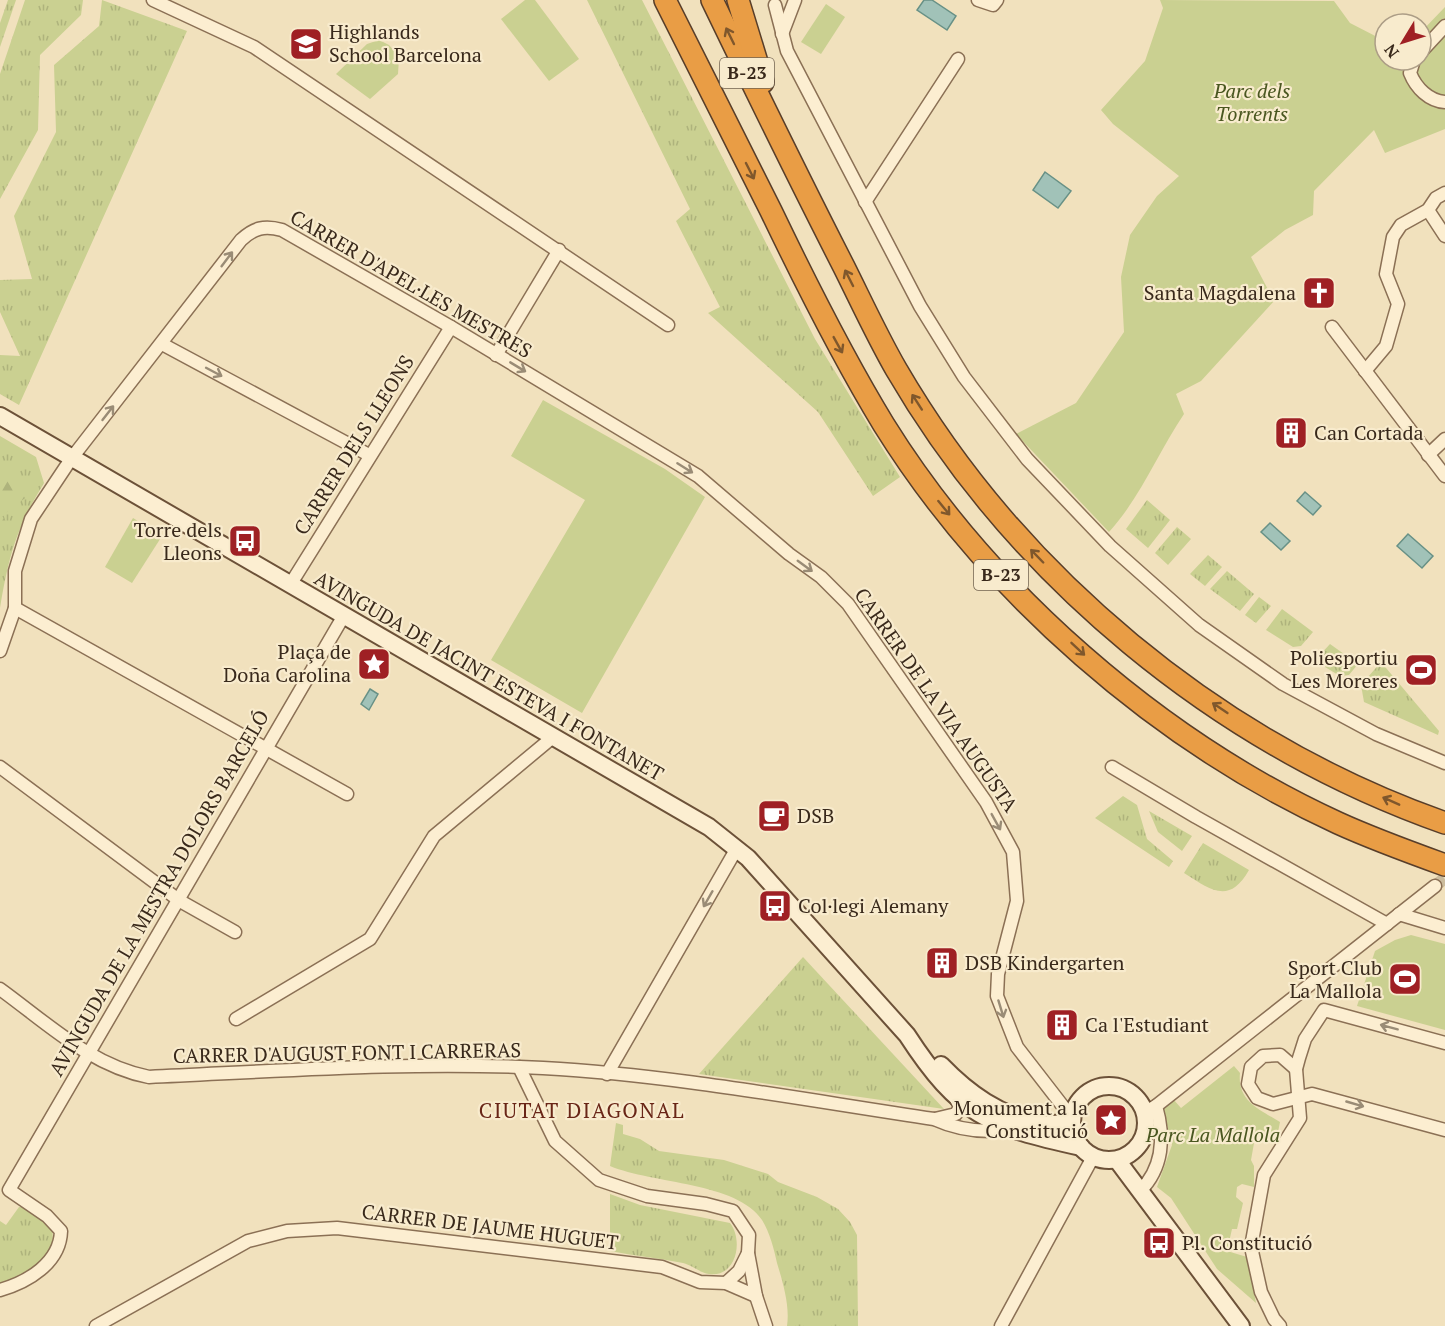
<svg xmlns="http://www.w3.org/2000/svg" width="1445" height="1326" font-family="'PT Serif',serif">
	<defs>
		<pattern id="grass-tufts" width="24" height="20" patternUnits="userSpaceOnUse" patternTransform="scale(1.5)"><rect width="24" height="20" fill="#cad091"/><path d="M3 7l-1-3M5 7V3M7 7l1-3M15 17l-1-3M17 17v-4M19 17l1-3" fill="none" stroke="#aeb37c"/></pattern>
		<pattern id="forest-firs" width="22" height="20" patternUnits="userSpaceOnUse" patternTransform="scale(1.5)"><rect width="22" height="20" fill="#cad091"/><path d="M5 1l3.5 6h-7zM16 11l3.5 6h-7z" fill="#aeb37c"/></pattern>
	</defs>
	<rect width="100%" height="100%" fill="#f1e1bd"/>
	<!-- grass -->
	<g fill="url(#grass-tufts)">
		<polygon points="8,0 16,0 0,47 0,23"/>
		<polygon points="25,0 83,0 81,15 40,55 38,130 0,199 0,74"/>
		<polygon points="102,0 187,31 19,405 0,394 0,355 20,356 0,312 0,280 32,279 14,216 56,132 54,65 99,26"/>
		<polygon points="587,0 642,0 815,339 900,477 873,496 818,412 708,313 720,307 676,221 690,209"/>
		<path d="M0,436L36,457L44,483C16,529 9,555 0,608Z"/>
		<polygon points="1147,500 1170,520 1148,548 1126,529"/>
		<polygon points="1177,527 1191,539 1168,565 1155,553"/>
		<polygon points="1208,555 1222,567 1205,586 1190,574"/>
		<polygon points="1227,571 1254,594 1240,611 1210,589"/>
		<polygon points="1259,597 1271,606 1256,623 1245,615"/>
		<polygon points="1282,609 1313,632 1301,646 1293,647 1266,630"/>
		<polygon points="1330,644 1358,664 1349,675 1340,676 1320,664 1318,657"/>
		<polygon points="1381,662 1439,731 1438,735 1364,702 1361,685"/>
		<polygon points="1123,796 1137,805 1147,839 1173,861 1169,867 1095,818"/>
		<polygon points="1149,811 1192,836 1182,851 1158,832"/>
		<path d="M1203,843L1249,870C1229,905 1211,890 1184,873Z"/>
		<polygon points="803,957 944,1109 699,1074"/>
		<path d="M616,1123L623,1125V1134L640,1139L659,1151L724,1160L768,1174L778,1182L817,1197L838,1209L850,1222L857,1235L858,1326H787C790,1306 783,1283 777,1263C774,1249 770,1233 762,1220C737,1182 653,1184 610,1166Z"/>
		<path d="M610,1194L640,1205L730,1223C744,1241 736,1278 709,1274C700,1273 692,1265 683,1263C659,1258 634,1256 610,1251Z"/>
		<path d="M19,1207H26L52,1227C57,1260 32,1269 8,1285L0,1283V1221L6,1225Z"/>
	</g>
	<!-- forest -->
	<polygon fill="url(#forest-firs)" points="14,472 24,482 29,495 2,516 12,530 0,539 0,484"/>
	<!-- green -->
	<g fill="#cad091">
		<polygon points="525,0 535,0 579,59 549,81 501,19"/>
		<path d="M1160,0L1334,1L1350,23L1385,41V60H1421V32L1445,7V129L1385,153L1374,130L1314,191L1313,215L1285,230L1251,257L1274,301L1201,381L1176,394L1184,414C1158,453 1140,498 1109,532L1016,434L1076,403L1124,332L1121,277L1130,235L1157,196L1179,176L1113,124L1101,110L1145,61L1163,8Z"/>
		<polygon points="826,4 845,17 821,54 801,42"/>
		<polygon points="379,40 389,45 399,57 398,74 370,99 336,74 367,44"/>
		<polygon points="543,400 665,469 705,497 582,713 491,660 585,500 511,456"/>
		<polygon points="133,518 162,536 132,583 105,567"/>
		<polygon points="1411,935 1445,944 1445,1030 1357,1006 1375,951 1395,940"/>
		<path d="M1234,1066L1240,1073C1237,1101 1259,1109 1280,1122L1277,1137L1256,1132L1251,1160L1254,1166V1187L1242,1184L1237,1187L1236,1197L1243,1203L1237,1229H1232L1227,1251L1247,1257L1256,1303L1217,1269L1171,1198L1157,1187L1172,1145L1163,1108L1173,1099L1181,1108Z"/>
	</g>
	<!-- water -->
	<g fill="#a1c2b8" stroke="#689186" stroke-width="1.5">
		<polygon points="924,0 932,0 956,16 947,30 917,10"/>
		<polygon points="1045,172 1071,191 1058,208 1033,190"/>
		<polygon points="1305,492 1321,506 1313,515 1297,501"/>
		<polygon points="1270,523 1290,541 1281,550 1261,532"/>
		<polygon points="1408,534 1433,556 1422,568 1397,546"/>
		<polygon points="370,689 378,694 369,710 361,704"/>
	</g>
	<g fill="none" stroke-linecap="round" stroke-linejoin="round">
		<!-- street-tunnel -->
		<polyline stroke="#ccbc9d" stroke-width="12" stroke-dasharray="12 6" stroke-linecap="butt" points="1435,886 1445,878"/>
		<defs>
			<g id="street">
				<polyline points="153,0 254,47 668,325"/>
				<polyline points="978,0 993,5 997,0"/>
				<polyline points="775,5 787,51 920,306 964,377 1027,459 1110,546 1199,625 1283,684 1376,734 1445,763"/>
				<polyline points="782,34 795,0"/>
				<polyline points="1421,52 1445,26"/>
				<path d="M1414,60L1410,73C1416,88 1429,101 1445,102"/>
				<polyline points="865,202 958,59"/>
				<polyline points="1428,210 1445,236"/>
				<polyline points="1332,327 1445,476"/>
				<polyline points="162,344 369,455"/>
				<polyline points="496,355 559,250"/>
				<polyline points="1365,371 1386,346 1398,304 1386,274 1393,237 1401,225 1428,210 1436,198 1445,193"/>
				<polyline points="1428,455 1445,439"/>
				<polyline points="290,585 451,327"/>
				<polyline points="15,608 347,794"/>
				<path d="M0,651L15,608V571L31,519L71,459L241,240C254,228 264,225 282,230L451,327L698,476L789,554L821,577L848,604L986,802L1013,852L1017,901L998,974L997,996L1017,1047L1072,1118"/>
				<polyline points="0,767 180,901 235,932"/>
				<polyline points="1112,767 1196,817 1387,924"/>
				<polyline points="1399,914 1445,928"/>
				<path d="M0,989C47,1023 91,1066 149,1077C280,1071 413,1061 543,1068C674,1075 805,1100 934,1119C958,1130 984,1133 1010,1130"/>
				<polyline points="236,1019 370,939 434,836 553,737"/>
				<polyline points="519,1067 555,1141 599,1180 647,1196 706,1204 733,1211 749,1235 748,1253 756,1296 766,1326"/>
				<polyline points="1296,1069 1280,1055 1263,1056 1251,1067 1248,1084 1257,1098 1273,1104 1312,1094 1445,1130"/>
				<polyline points="607,1074 737,848"/>
				<polyline points="1145,1112 1156,1106 1435,886"/>
				<polyline points="935,1119 956,1114 960,1107 956,1099"/>
				<path d="M1140,1191C1163,1168 1165,1137 1156,1106"/>
				<polyline points="726,1283 739,1271 748,1253"/>
				<path d="M0,1290C28,1282 60,1263 61,1231L47,1216L9,1190L343,617"/>
				<polyline points="96,1326 248,1241 287,1231 337,1228 662,1267 700,1282 726,1283 756,1296"/>
				<polyline points="1001,1326 1093,1157"/>
				<polyline points="1280,1326 1274,1319 1261,1292 1251,1247 1264,1175 1300,1118 1296,1069 1299,1058 1305,1039 1324,1010 1445,1043"/>
			</g>
			<g id="secondary">
				<path d="M0,416L709,827L748,858L907,1035C959,1115 989,1127 1081,1147"/>
				<path d="M941,1065C969,1094 999,1115 1039,1124C1049,1126 1061,1122 1072,1123"/>
				<circle cx="1109" cy="1123" r="37"/>
				<polyline points="1117,1160 1241,1326"/>
			</g>
			<g id="highway">
				<path d="M665,0C700,71 736,140 771,211C806,284 842,356 884,425C988,592 1159,741 1338,823C1373,839 1409,852 1445,865"/>
				<path d="M712,0C755,89 799,179 844,267C861,301 877,336 896,369C1017,577 1218,743 1445,823"/>
				<polyline points="738,0 763,82"/>
			</g>
		</defs>
		<!-- street casing -->
		<use href="#street" stroke="#8b7055" stroke-width="15"/>
		<!-- secondary casing -->
		<use href="#secondary" stroke="#6c5138" stroke-width="20"/>
		<!-- highway casing -->
		<use href="#highway" stroke="#583e2a" stroke-width="24"/>
		<!-- street -->
		<use href="#street" stroke="#fceed1" stroke-width="12"/>
		<!-- secondary -->
		<use href="#secondary" stroke="#fceed1" stroke-width="16"/>
		<!-- highway -->
		<use href="#highway" stroke="#e99d45" stroke-width="21"/>
	</g>
	<!-- one-way arrows -->
	<defs><path id="oneway-shaft" d="M-6 0H5M1.5-3L5.5 0L1.5 3" fill="none" stroke-width="1.6" stroke-linecap="round" stroke-linejoin="round" transform="scale(1.5)"/></defs>
	<g stroke="#7f572c">
		<use href="#oneway-shaft" transform="translate(730 36) rotate(-116)"/>
		<use href="#oneway-shaft" transform="translate(750 171) rotate(63)"/>
		<use href="#oneway-shaft" transform="translate(849 278) rotate(-117)"/>
		<use href="#oneway-shaft" transform="translate(838 345) rotate(61)"/>
		<use href="#oneway-shaft" transform="translate(917 402) rotate(-123)"/>
		<use href="#oneway-shaft" transform="translate(944 508) rotate(51)"/>
		<use href="#oneway-shaft" transform="translate(1037 556) rotate(-134)"/>
		<use href="#oneway-shaft" transform="translate(1078 649) rotate(43)"/>
		<use href="#oneway-shaft" transform="translate(1220 708) rotate(-146)"/>
		<use href="#oneway-shaft" transform="translate(1391 801) rotate(-156)"/>
	</g>
	<g stroke="#9a8c76">
		<use href="#oneway-shaft" transform="translate(227 259) rotate(-53)"/>
		<use href="#oneway-shaft" transform="translate(518 367) rotate(31)"/>
		<use href="#oneway-shaft" transform="translate(214 372) rotate(28)"/>
		<use href="#oneway-shaft" transform="translate(108 413) rotate(-52)"/>
		<use href="#oneway-shaft" transform="translate(685 468) rotate(32)"/>
		<use href="#oneway-shaft" transform="translate(805 566) rotate(36)"/>
		<use href="#oneway-shaft" transform="translate(996 822) rotate(61)"/>
		<use href="#oneway-shaft" transform="translate(708 899) rotate(120)"/>
		<use href="#oneway-shaft" transform="translate(1001 1009) rotate(73)"/>
		<use href="#oneway-shaft" transform="translate(1389 1027) rotate(-165)"/>
		<use href="#oneway-shaft" transform="translate(1355 1104) rotate(16)"/>
	</g>
	<!-- icons -->
	<defs>
		<symbol id="school-square" viewBox="-11 -11 22 22"><rect x="-9" y="-9" width="18" height="18" rx="4" fill="#9f2024" stroke="#f8ebcd"/><path d="M0-5L7-2L0 1L-7-2ZM-4 1L0 2.5L4 1V4Q0 6-4 4Z" fill="#fff"/></symbol>
		<symbol id="church-square" viewBox="-11 -11 22 22"><rect x="-9" y="-9" width="18" height="18" rx="4" fill="#9f2024" stroke="#f8ebcd"/><path d="M-1.2-6h2.4v3.5h3.3v2.4h-3.3V6h-2.4V-.1h-3.3v-2.4h3.3Z" fill="#fff"/></symbol>
		<symbol id="building-square" viewBox="-11 -11 22 22"><rect x="-9" y="-9" width="18" height="18" rx="4" fill="#9f2024" stroke="#f8ebcd"/><path d="M-4-6H4V6H1V3H-1V6H-4ZM-2.5-4.3h1.7v1.8h-1.7ZM.8-4.3h1.7v1.8H.8ZM-2.5-1h1.7V.8h-1.7ZM.8-1h1.7V.8H.8Z" fill="#fff"/></symbol>
		<symbol id="bus-square" viewBox="-11 -11 22 22"><rect x="-9" y="-9" width="18" height="18" rx="4" fill="#9f2024" stroke="#f8ebcd"/><path d="M-5-6H5V4H4V6H2V4H-2V6H-4V4H-5ZM-3.5-4V0h7V-4ZM-3.5 1.2v1.5H-2V1.2ZM2 1.2v1.5H3.5V1.2Z" fill="#fff"/></symbol>
		<symbol id="sight-square" viewBox="-11 -11 22 22"><rect x="-9" y="-9" width="18" height="18" rx="4" fill="#9f2024" stroke="#f8ebcd"/><path d="M0-6L1.8-2.2L6-1.7L2.9 1.2L3.7 5.4L0 3.3L-3.7 5.4L-2.9 1.2L-6-1.7L-1.8-2.2Z" fill="#fff"/></symbol>
		<symbol id="stadium-square" viewBox="-11 -11 22 22"><rect x="-9" y="-9" width="18" height="18" rx="4" fill="#9f2024" stroke="#f8ebcd"/><path d="M0-5a6.5 5 0 1 0 0 10a6.5 5 0 1 0 0-10ZM-3.5-1.8h7v3.6h-7Z" fill="#fff"/></symbol>
		<symbol id="cafe-square" viewBox="-11 -11 22 22"><rect x="-9" y="-9" width="18" height="18" rx="4" fill="#9f2024" stroke="#f8ebcd"/><path d="M-5.5-4.5H6V0H3Q3 3.5 0 3.5H-2.5Q-5.5 3.5-5.5 0ZM3-3.2v2h1.7v-2ZM-6 4.5H4V6H-6Z" fill="#fff"/></symbol>
	</defs>
	<g fill-rule="evenodd">
		<use href="#school-square" x="287" y="25" width="38" height="38"/>
		<use href="#church-square" x="1300" y="274" width="38" height="38"/>
		<use href="#building-square" x="1272" y="414" width="38" height="38"/>
		<use href="#bus-square" x="226" y="522" width="38" height="38"/>
		<use href="#sight-square" x="355" y="645" width="38" height="38"/>
		<use href="#stadium-square" x="1402" y="651" width="38" height="38"/>
		<use href="#cafe-square" x="755" y="797" width="38" height="38"/>
		<use href="#bus-square" x="756" y="887" width="38" height="38"/>
		<use href="#building-square" x="923" y="944" width="38" height="38"/>
		<use href="#stadium-square" x="1386" y="960" width="38" height="38"/>
		<use href="#building-square" x="1043" y="1006" width="38" height="38"/>
		<use href="#sight-square" x="1092" y="1101" width="38" height="38"/>
		<use href="#bus-square" x="1140" y="1224" width="38" height="38"/>
	</g>
	<g text-anchor="middle" stroke-width="4.5" stroke-linejoin="round" paint-order="stroke">
		<!-- shield labels -->
		<g fill="#f8ebcd" stroke="#726350" stroke-width="1.5">
			<rect x="720" y="58" width="54" height="30" rx="4.5"/>
			<rect x="974" y="560" width="54" height="30" rx="4.5"/>
		</g>
		<g font-size="18" font-weight="bold" fill="#39291b">
			<text x="747" y="79">B-23</text>
			<text x="1001" y="581">B-23</text>
		</g>
		<!-- poi labels -->
		<g font-size="20" fill="#39291b" stroke="#f8ebcd" text-anchor="start">
			<text x="329" y="39">Highlands<tspan x="329" dy="23">School Barcelona</tspan></text>
			<text x="1296" y="300" text-anchor="end">Santa Magdalena</text>
			<text x="1314" y="440">Can Cortada</text>
			<text x="222" y="537" text-anchor="end">Torre dels<tspan x="222" dy="23">Lleons</tspan></text>
			<text x="351" y="659" text-anchor="end">Plaça de<tspan x="351" dy="23">Doña Carolina</tspan></text>
			<text x="1398" y="665" text-anchor="end">Poliesportiu<tspan x="1398" dy="23">Les Moreres</tspan></text>
			<text x="797" y="823">DSB</text>
			<text x="798" y="913">Col·legi Alemany</text>
			<text x="965" y="970">DSB Kindergarten</text>
			<text x="1382" y="975" text-anchor="end">Sport Club<tspan x="1382" dy="23">La Mallola</tspan></text>
			<text x="1085" y="1032">Ca l'Estudiant</text>
			<text x="1088" y="1115" text-anchor="end">Monument a la<tspan x="1088" dy="23">Constitució</tspan></text>
			<text x="1182" y="1250">Pl. Constitució</text>
		</g>
		<!-- park labels -->
		<g font-size="20" font-style="italic" fill="#4a5720" stroke="#f8ebcd">
			<text x="1252" y="98">Parc dels<tspan x="1252" dy="23">Torrents</tspan></text>
			<text x="1213" y="1142">Parc La Mallola</text>
		</g>
		<!-- street labels -->
		<g font-size="20" fill="#39291b" stroke="#f8ebcd">
			<text transform="translate(411 284) rotate(30)" y="7">CARRER D'APEL·LES MESTRES</text>
			<text transform="translate(354 445) rotate(-58)" y="7">CARRER DELS LLEONS</text>
			<text transform="translate(489 676) rotate(30)" y="7">AVINGUDA DE JACINT ESTEVA I FONTANET</text>
			<text transform="translate(936 700) rotate(55)" y="7">CARRER DE LA VIA AUGUSTA</text>
			<text transform="translate(159 893) rotate(-60)" y="7">AVINGUDA DE LA MESTRA DOLORS BARCELÓ</text>
			<text transform="translate(347 1053) rotate(-1)" y="7">CARRER D'AUGUST FONT I CARRERAS</text>
			<text transform="translate(490 1227) rotate(7)" y="7">CARRER DE JAUME HUGUET</text>
		</g>
		<!-- neighbourhood labels -->
		<g font-size="21" letter-spacing="1.5" fill="#692617" stroke="#f8ebcd">
			<text x="582" y="1118">CIUTAT DIAGONAL</text>
		</g>
	</g>
	<!-- north arrow -->
	<g transform="translate(1403 42) rotate(232)"><circle r="28" fill="#f8ebcd" stroke="#ac9d86" stroke-width="1.5"/>
	<path d="M0-4.5L10 22L0 15L-10 22Z" fill="#9f2024"/>
	<text y="-9" font-size="16" font-weight="bold" text-anchor="middle" fill="#39291b">N</text>
	</g>
</svg>
